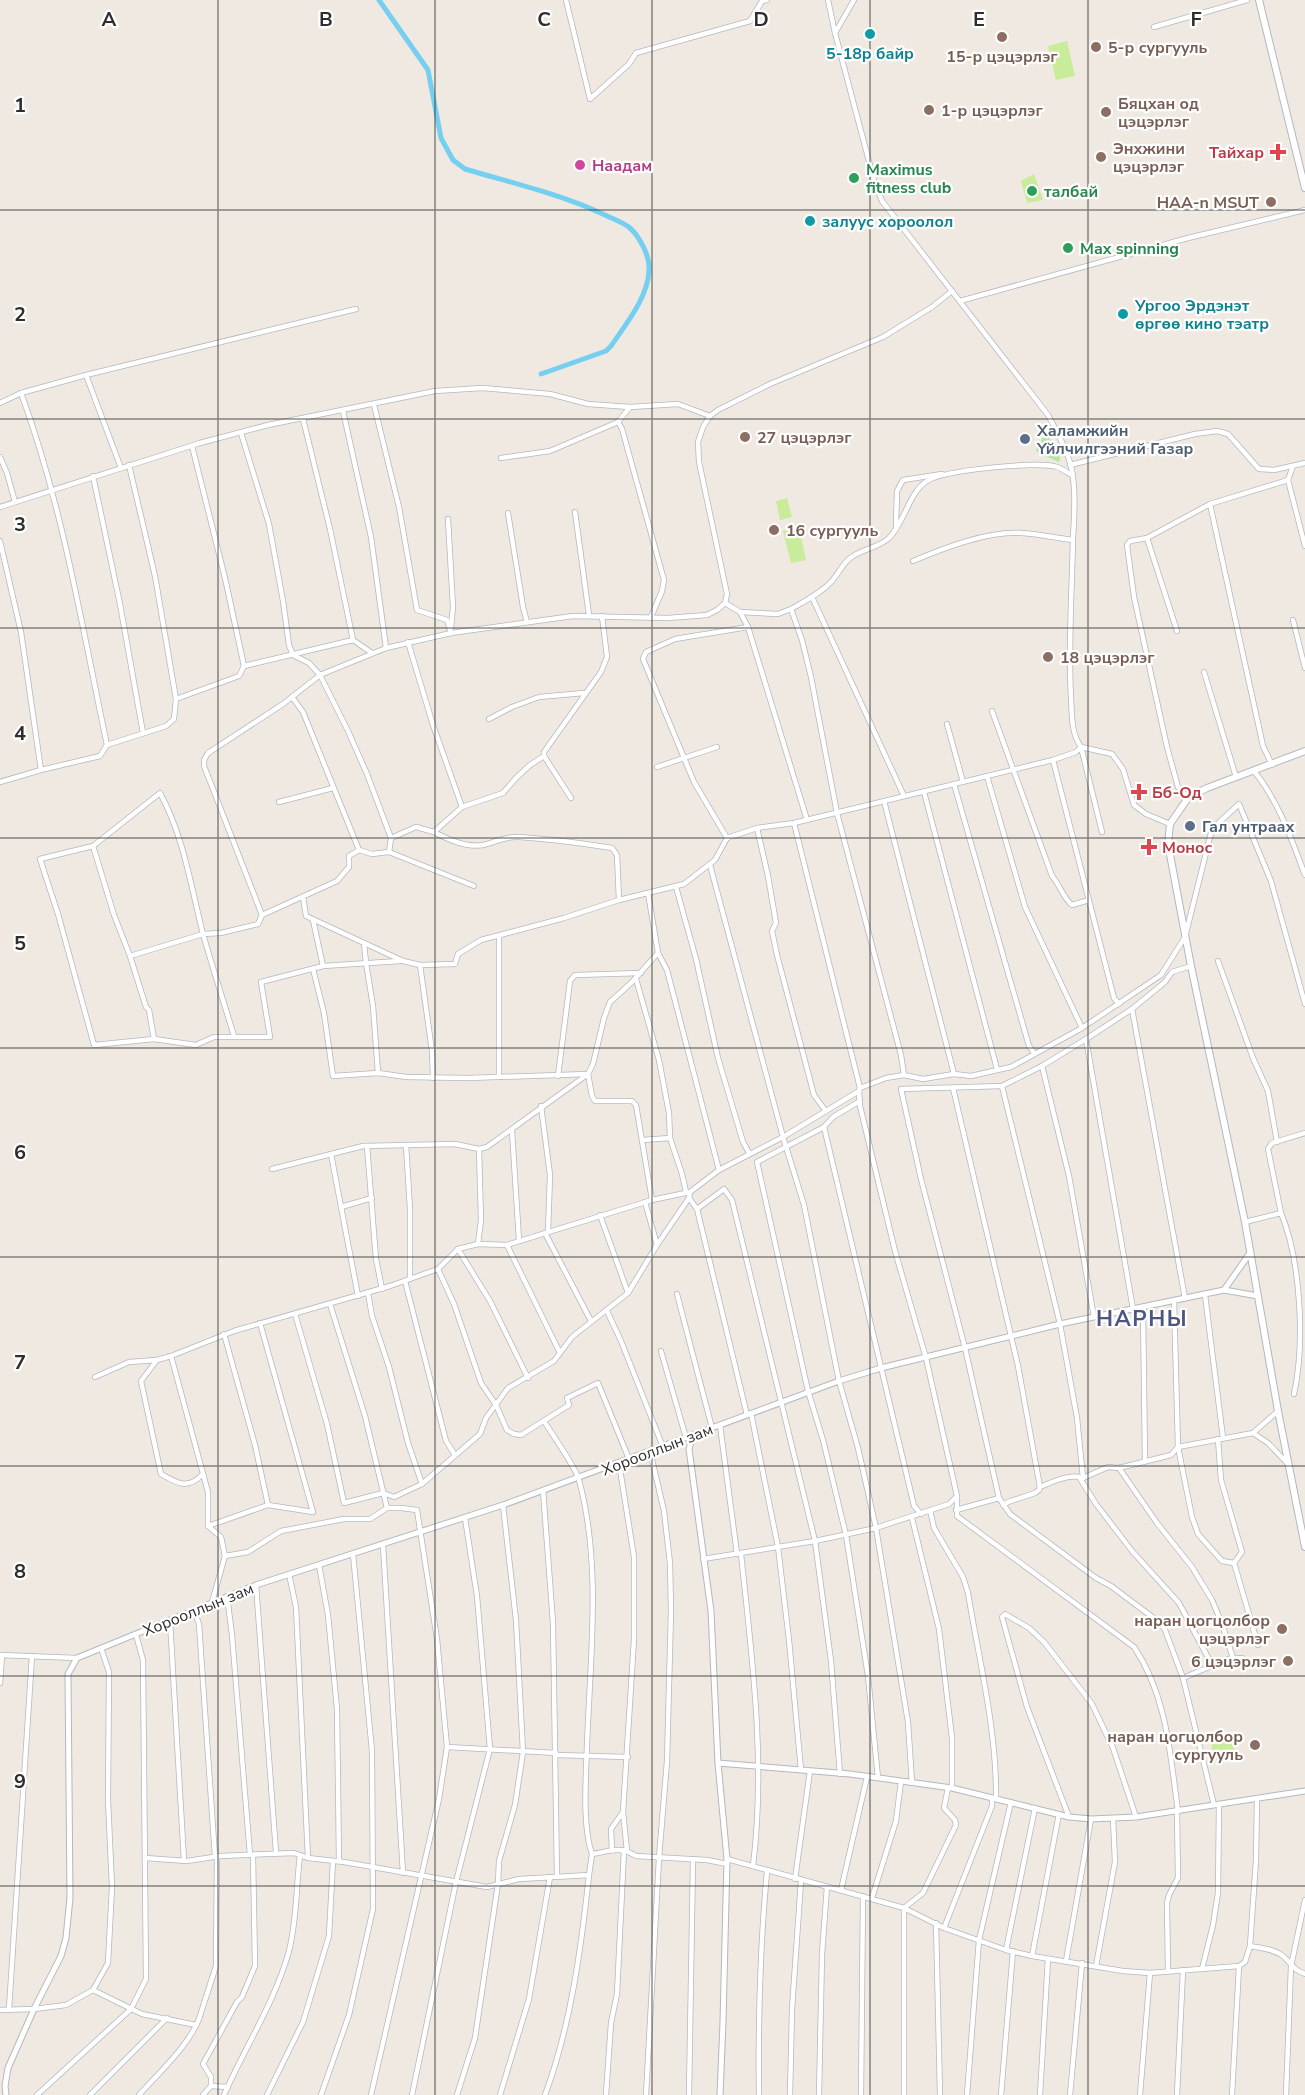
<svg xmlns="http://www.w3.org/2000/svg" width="1305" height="2095" font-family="'Nunito Sans',sans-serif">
	<rect width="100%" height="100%" fill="#efe9e1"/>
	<!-- green -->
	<polygon fill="#b6e59e" points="1046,432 1060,458 1059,462 1038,453 1036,450"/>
	<!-- pitch -->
	<g fill="#c9ec9a">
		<polygon points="1067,41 1075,76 1056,80 1048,46"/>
		<polygon points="1034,174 1043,200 1027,203 1021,181"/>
		<polygon points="787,498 792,517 780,520 776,501"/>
		<polygon points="799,528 806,560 791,563 783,531"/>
		<polygon points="1232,1737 1235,1756 1214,1760 1211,1741"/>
	</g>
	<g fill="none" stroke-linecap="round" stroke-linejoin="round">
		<!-- canal -->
		<path stroke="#75cff0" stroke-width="5" d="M379,0L428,70L441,138L453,160L465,169C512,183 561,194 605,215C613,219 623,222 630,228C639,236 650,256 649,269C649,296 626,324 611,346L606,351L541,374"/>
		<defs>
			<g id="minor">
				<polyline points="566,0 590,99 629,64 636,53 750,21 762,1 767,0"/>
				<polyline points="828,0 835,33"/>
				<path d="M854,0L835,33L875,184L882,201L1048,415C1058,434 1071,456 1073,478C1076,498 1074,518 1073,538C1072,591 1068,645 1071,698C1072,715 1071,733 1081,747L1112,754L1123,769L1134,805L1146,814L1170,824"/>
				<polyline points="1154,27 1247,0"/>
				<polyline points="960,301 1188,238 1305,210"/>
				<polyline points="86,375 121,468"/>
				<path d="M21,393C63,507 82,627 107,745"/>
				<polyline points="0,403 21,393 86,375 356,309"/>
				<polyline points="374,405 399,507 417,610 447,620 451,633"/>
				<polyline points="343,411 371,537 386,648"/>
				<polyline points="303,419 330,529 353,640 372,653"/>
				<polyline points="618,422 622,429 664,580 662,591 651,617"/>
				<polyline points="241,433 269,524 283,601 289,645 293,655 309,663 320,675 348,731 367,774 391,838 389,852"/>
				<polyline points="192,446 225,578 244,666"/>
				<polyline points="0,457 7,473 15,502"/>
				<polyline points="501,458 550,451 618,422 630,407"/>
				<polyline points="129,465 155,576 176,699"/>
				<polyline points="1070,465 1195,434 1217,431 1228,434 1259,469 1274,470 1305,463"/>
				<polyline points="1293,466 1288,480 1305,546"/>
				<polyline points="93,476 120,604 143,733"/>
				<polyline points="1210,504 1263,746 1272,765"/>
				<polyline points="0,507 200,443 268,425 435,391 482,388 506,390 550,394 588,404 630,407 678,404 710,416"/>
				<polyline points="575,512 589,615"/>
				<polyline points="508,513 523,607 527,622"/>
				<polyline points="448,519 453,607 451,628"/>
				<polyline points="896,526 897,491 903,480 942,474"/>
				<polyline points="1147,538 1177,631"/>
				<polyline points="0,541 21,632 41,770"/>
				<path d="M913,561C944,548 987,531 1022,533C1039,534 1056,538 1073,540"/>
				<polyline points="812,597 904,796"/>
				<polyline points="725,603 740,612 748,627 807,820"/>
				<path d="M791,609C805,601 821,593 832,581C838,574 842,565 849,559C860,549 879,548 889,538C904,524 909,492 927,481C944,470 1038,461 1057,467C1063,469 1068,473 1073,476"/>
				<polyline points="740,612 778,614 791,609 802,640 811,677 837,813 901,1055 904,1075"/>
				<polyline points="1293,620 1305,668"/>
				<polyline points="408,642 433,725 462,807"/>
				<polyline points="1204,672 1236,777"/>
				<polyline points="292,697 303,712 359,850"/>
				<path d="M992,711L1052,876C1060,885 1063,898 1072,905L1089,900"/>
				<polyline points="489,719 512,707 539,697 584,693"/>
				<polyline points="947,724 963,782"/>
				<polyline points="544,756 571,798"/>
				<polyline points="1053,760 1114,998 1119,1004"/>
				<polyline points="657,767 717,747"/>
				<path d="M1254,771C1279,802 1291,838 1305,875"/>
				<polyline points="987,776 1025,907 1082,1028"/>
				<polyline points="0,782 41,770 100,756 107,745 166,726 174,719 176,699 239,676 244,666 353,640"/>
				<polyline points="954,784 1029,1046 1034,1053"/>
				<polyline points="924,792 997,1069"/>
				<polyline points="1188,798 1178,787 1167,747 1134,597 1127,545 1130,541 1147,538 1210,504 1288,480"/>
				<polyline points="884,801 954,1074"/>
				<polyline points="279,802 333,788"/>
				<polyline points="794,823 860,1088"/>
				<polyline points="757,828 768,876 776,923 772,931 777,955 814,1095 825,1110"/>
				<path d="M434,832C447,839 467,848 483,845C496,842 505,836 519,837C550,839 581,843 612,848L617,855L619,900"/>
				<polyline points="391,838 416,827 434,832 462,807 503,793 516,778 530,765 544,756 544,752 601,672 607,657 602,616"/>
				<polyline points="727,838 694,782 643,659 646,652 675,639 748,627"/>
				<path d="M93,846L160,793C184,837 191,887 203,934C213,969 224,1003 234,1036"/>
				<polyline points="710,865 783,1137 804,1205 839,1381 858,1448 876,1528 908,1722 912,1783"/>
				<polyline points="676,887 696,959 718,1058 743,1142 749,1153"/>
				<polyline points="303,897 306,916 403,961 420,965 455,964 458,954 481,940 564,918 619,900 684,884 715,860 727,838 757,828 794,823 1053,760 1076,752 1081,747 1102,832"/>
				<polyline points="262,915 204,766 204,760 208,753 283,704 320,675 386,648 451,633 573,616 668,618 707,615 717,610 725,603 727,594 699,462 698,442 703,427 710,416 718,410 770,384 883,337 932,307 952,291"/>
				<polyline points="313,920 323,966"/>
				<polyline points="364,943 366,963 373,1006 378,1073"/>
				<polyline points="658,953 667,970 719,1170"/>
				<polyline points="130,956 203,934 221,933 258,924 262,915 337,881 349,867 349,856 359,850 372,854 389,852 474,886"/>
				<polyline points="1218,961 1253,1058 1268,1091 1277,1142"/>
				<polyline points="420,965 432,1051 433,1078"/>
				<polyline points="1191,966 1172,972 1165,982 1132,1009 1086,1039 1042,1066 1002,1086 901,1089 921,1179 965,1348 999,1498 1010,1514 1096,1578 1111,1586 1159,1622 1165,1630 1183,1678 1214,1805"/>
				<polyline points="313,969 324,1013 333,1076 378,1073 406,1077 468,1078 588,1074 593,1064 604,1018 610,1002 631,983 658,953 648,893"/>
				<polyline points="636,979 659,1060 669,1113 670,1138 682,1174 686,1192"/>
				<polyline points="1132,1009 1185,1298"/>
				<polyline points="154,1039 149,1010 146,1007 130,956 114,915 93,846 40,859 58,914 94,1045 154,1039 196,1045 214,1037 270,1037 261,982 323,966 400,961"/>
				<polyline points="1086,1039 1133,1309"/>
				<polyline points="1042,1066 1069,1176 1094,1317"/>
				<polyline points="558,1076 570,981 575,975 641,973"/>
				<polyline points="499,1077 499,937"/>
				<polyline points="1002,1086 1060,1324 1077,1418 1083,1478"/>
				<polyline points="953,1088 1018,1366 1040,1487"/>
				<path d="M859,1091L860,1106L895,1251L926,1358L957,1496V1516L1134,1647C1167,1696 1170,1754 1178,1811"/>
				<polyline points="860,1101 833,1117 824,1127 757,1162 808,1391 823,1440 846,1535 868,1676 878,1778"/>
				<polyline points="541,1106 550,1175 548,1232"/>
				<polyline points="824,1127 914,1506 921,1514"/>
				<polyline points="512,1131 519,1240"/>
				<polyline points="642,1140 670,1138"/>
				<polyline points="406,1145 410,1209 410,1279"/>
				<polyline points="367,1146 376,1259 382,1289"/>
				<polyline points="331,1154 358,1296"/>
				<polyline points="272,1169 363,1146 455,1144 479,1149 487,1147 588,1074 592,1096 595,1101 632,1101 636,1105 652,1200"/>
				<polyline points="689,1198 697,1209 747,1415"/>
				<polyline points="645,1202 657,1245"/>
				<polyline points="341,1207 372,1198"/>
				<polyline points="697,1209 724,1189 732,1200 815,1541 831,1661 840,1774"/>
				<path d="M1281,1213C1301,1261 1305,1344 1294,1394"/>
				<polyline points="600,1215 628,1293"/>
				<polyline points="1245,1222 1281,1213 1268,1149 1272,1143 1305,1133"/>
				<polyline points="545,1233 591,1321"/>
				<polyline points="478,1244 481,1220 479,1149"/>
				<polyline points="507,1245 560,1353"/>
				<polyline points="458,1249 490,1301 528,1378"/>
				<polyline points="438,1269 454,1304 481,1383 496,1405 507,1430 514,1434 521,1435 569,1405 567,1398 598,1383 629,1459"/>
				<polyline points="405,1281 446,1441 455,1455"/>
				<polyline points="368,1293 372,1316 389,1367 408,1443 422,1484"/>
				<polyline points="677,1294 712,1428"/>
				<polyline points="1205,1295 1223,1438"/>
				<polyline points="1174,1301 1178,1447 1192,1517 1198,1534 1222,1561 1234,1563"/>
				<polyline points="330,1304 365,1416 387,1508"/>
				<polyline points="1143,1308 1145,1461"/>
				<polyline points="607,1311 621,1341 663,1447"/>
				<polyline points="295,1314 327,1424 344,1503 383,1493 394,1497 422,1484 480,1434 486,1418 508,1388 554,1361 572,1337 628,1293 657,1245 689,1198 690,1192 719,1170 783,1137 859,1091 860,1088 886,1078 904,1075 923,1079 954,1074 971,1076 1011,1067 1082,1028 1161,975 1185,937 1212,829 1239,804 1271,881 1305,1004"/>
				<polyline points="260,1323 313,1512 268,1505"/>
				<polyline points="661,1351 686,1438"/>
				<polyline points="171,1356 208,1492 208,1526 221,1537 225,1556"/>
				<path d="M157,1360L141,1381L161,1474C177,1483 187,1490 202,1475"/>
				<polyline points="95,1377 129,1362 157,1360 171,1356 234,1331 390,1286 438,1269 458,1249 478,1244 507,1245 652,1200 690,1192"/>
				<polyline points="751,1413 778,1547 789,1640 801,1770"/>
				<path d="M544,1421C553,1436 575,1466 579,1480C602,1565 590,1659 587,1745C586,1776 582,1826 592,1854"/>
				<polyline points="720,1425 737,1554"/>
				<polyline points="1253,1433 1268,1443 1288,1464"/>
				<polyline points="1218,1439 1221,1480 1242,1552 1234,1563"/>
				<polyline points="619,1463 634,1557 634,1639 623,1812 627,1851"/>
				<polyline points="1119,1468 1157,1523 1192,1567 1212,1600 1222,1624 1233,1658"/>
				<polyline points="1079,1477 1096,1504 1132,1551 1179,1603 1212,1665"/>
				<polyline points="543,1490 553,1623 557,1876"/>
				<path d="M1003,1505L1008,1502L1035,1493L1039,1490L1040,1487C1052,1482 1070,1473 1083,1478L1108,1467L1119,1468L1171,1455L1178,1447L1253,1433L1278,1411"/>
				<path d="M930,1510L934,1528L963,1577L968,1593C979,1660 997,1731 996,1799"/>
				<polyline points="956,1510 999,1498"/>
				<polyline points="912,1518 939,1629 952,1738 952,1788"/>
				<polyline points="208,1526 268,1505 255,1445 224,1334"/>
				<polyline points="383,1545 403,1873"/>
				<path d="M741,1554C752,1657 766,1762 753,1866"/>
				<polyline points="703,1559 815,1541 876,1528 949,1504 955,1498"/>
				<polyline points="1234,1563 1258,1645"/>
				<polyline points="319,1565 328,1615 337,1709 339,1861"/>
				<polyline points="289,1574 296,1607 308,1858"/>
				<polyline points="256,1585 276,1852"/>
				<polyline points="227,1596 232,1635 250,1855"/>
				<polyline points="212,1602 225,1556 248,1552 281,1531 344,1519 370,1519 387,1508 401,1508 417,1510 437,1639 447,1747 439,1799 371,2095"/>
				<polyline points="194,1610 199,1624 215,1857"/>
				<polyline points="170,1621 184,1861"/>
				<polyline points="0,1655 77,1658"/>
				<polyline points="1183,1678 1228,1659 1242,1658"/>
				<polyline points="0,1683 2,1655"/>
				<polyline points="447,1747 556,1753"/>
				<polyline points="556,1755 628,1757"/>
				<polyline points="1069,1817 1027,1707 1002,1617 1005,1614 1029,1628 1044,1642 1092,1704 1113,1748 1136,1817"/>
				<polyline points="612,1850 611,1829 623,1812"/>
				<path d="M145,1858L187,1861L220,1856L294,1853L308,1858L344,1862L487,1887L519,1879L589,1875L592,1854C611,1851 619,1846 636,1856L707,1860L727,1864"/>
				<path d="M727,1859L904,1908L944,1928L1006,1950L1032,1956L1123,1971L1150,1973L1239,1966L1245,1962L1250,1946C1261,1948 1274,1949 1283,1956C1292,1964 1292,1969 1305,1974"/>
				<polyline points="795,1879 810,1771"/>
				<polyline points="841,1890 867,1777"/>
				<polyline points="872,1898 896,1821 901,1781"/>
				<polyline points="936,1923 940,2095"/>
				<polyline points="944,1928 992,1806 992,1798"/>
				<polyline points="1250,1946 1256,1860 1257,1798"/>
				<polyline points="1006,1950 1035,1808"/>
				<polyline points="1032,1956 1059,1814"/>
				<polyline points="1066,1961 1091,1819"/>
				<polyline points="1096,1966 1115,1862 1113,1818"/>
				<polyline points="1202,1969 1213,1925 1218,1893 1219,1804"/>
				<polyline points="1168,1971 1167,1903 1169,1895 1178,1878 1177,1811"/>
				<polyline points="93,1990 108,1963 112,1887 108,1800 109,1672 101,1648"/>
				<polyline points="9,2009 32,1656"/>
				<polyline points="0,2010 34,2009 66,2005 93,1990 142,2014 196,2025"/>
				<polyline points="211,2086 228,2087"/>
				<polyline points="37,2095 131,2009 146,1979 143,1660 136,1635"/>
				<polyline points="90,2095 167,2018"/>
				<path d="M139,2095C158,2074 189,2045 199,2019L216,1966L217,1856"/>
				<polyline points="203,2095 211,2086 211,2077 203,2064 237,2002 242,1997 255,1966 253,1855"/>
				<path d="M224,2095C245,2047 275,2002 289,1951C297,1920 296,1887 300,1855"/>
				<polyline points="267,2095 303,2022 329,1936 333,1861"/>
				<polyline points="321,2095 349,2015 373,1909 372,1751 353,1554"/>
				<polyline points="412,2095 456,1882 490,1749 477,1596 465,1518"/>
				<polyline points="457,2095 475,2038 498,1884 499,1861 515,1805 523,1752 516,1620 503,1505"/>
				<polyline points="500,2095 529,1999 550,1877"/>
				<path d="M545,2095C571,2025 581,1949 589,1875"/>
				<polyline points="606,2095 611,2023 617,1994 624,1850"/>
				<polyline points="646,2095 659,1858 667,1761 671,1611 670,1563 664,1511 650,1451"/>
				<polyline points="689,2095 693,1859"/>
				<path d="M759,2095C758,2020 760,1946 767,1871"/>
				<polyline points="790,2095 792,2009 801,1881"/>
				<polyline points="819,2095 822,1954 827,1887"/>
				<polyline points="861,2095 863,1896"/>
				<polyline points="904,2095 904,1908 923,1893 956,1825 955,1820 944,1808 948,1788"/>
				<polyline points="967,2095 979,1940 1011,1802"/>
				<polyline points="1001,2095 1013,1951"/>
				<polyline points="1040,2095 1048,1959"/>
				<polyline points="1070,2095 1082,1963"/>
				<polyline points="1140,2095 1150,1973"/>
				<polyline points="1177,2095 1183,1970"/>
				<polyline points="1232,2095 1239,1966"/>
				<polyline points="1286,2095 1291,1966 1305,1900"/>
			</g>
			<g id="tertiary">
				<polyline points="1224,1290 1250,1253"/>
				<polyline points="693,1435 689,1449 711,1611 718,1763 727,1859 723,2022 720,2095"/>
				<polyline points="718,1763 850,1774 952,1788 1069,1817 1091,1819 1136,1817 1305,1791"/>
				<polyline points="6,2095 5,2086 8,2068 34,2009 61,1956 66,1938 70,1898 68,1674 77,1658 256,1585 503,1505 839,1381 881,1368 1060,1324 1224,1290 1258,1296"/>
			</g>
			<g id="secondary">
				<polyline points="1259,0 1305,188"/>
				<polyline points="1305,751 1207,788 1188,798 1170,824 1168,844 1191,966 1245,1222 1278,1411 1305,1547"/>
			</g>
		</defs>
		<!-- minor casing -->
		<use href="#minor" stroke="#b4b7c1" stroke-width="6"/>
		<!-- tertiary casing -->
		<use href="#tertiary" stroke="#b4b7c1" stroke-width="7"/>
		<!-- secondary casing -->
		<use href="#secondary" stroke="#b4b7c1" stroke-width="8"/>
		<!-- minor -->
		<use href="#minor" stroke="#fff" stroke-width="4.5"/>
		<!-- tertiary -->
		<use href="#tertiary" stroke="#fff" stroke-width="5"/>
		<!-- secondary -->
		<use href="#secondary" stroke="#fff" stroke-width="6"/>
	</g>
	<!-- grid -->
	<path fill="none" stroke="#2e2e2e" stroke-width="1.5" stroke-opacity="0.55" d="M218,0V2095M435,0V2095M652,0V2095M870,0V2095M1088,0V2095M0,210H1305M0,419H1305M0,628H1305M0,838H1305M0,1048H1305M0,1257H1305M0,1466H1305M0,1676H1305M0,1886H1305"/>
	<!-- markers -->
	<g fill="#0f9aa8" stroke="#fff" stroke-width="2">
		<circle cx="870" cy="34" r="6"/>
		<circle cx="810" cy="221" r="6"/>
		<circle cx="1123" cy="314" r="6"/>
	</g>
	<g fill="#8d6e63" stroke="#fff" stroke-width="2">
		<circle cx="1002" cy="37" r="6"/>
		<circle cx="1096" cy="47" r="6"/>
		<circle cx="929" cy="110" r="6"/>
		<circle cx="1106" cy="112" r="6"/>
		<circle cx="1101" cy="157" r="6"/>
		<circle cx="1271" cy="202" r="6"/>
		<circle cx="745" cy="437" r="6"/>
		<circle cx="774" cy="530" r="6"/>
		<circle cx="1048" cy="657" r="6"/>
		<circle cx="1282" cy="1629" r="6"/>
		<circle cx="1288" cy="1661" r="6"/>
		<circle cx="1255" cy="1745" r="6"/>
	</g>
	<g fill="#e0444e" stroke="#fff" stroke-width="2">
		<path d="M1275 143h6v6h6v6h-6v6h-6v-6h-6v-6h6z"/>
		<path d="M1136 783h6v6h6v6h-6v6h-6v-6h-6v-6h6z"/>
		<path d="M1146 838h6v6h6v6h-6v6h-6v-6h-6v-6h6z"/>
	</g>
	<circle fill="#d1479c" stroke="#fff" stroke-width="2" cx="580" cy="165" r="6"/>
	<g fill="#2e9e5b" stroke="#fff" stroke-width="2">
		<circle cx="854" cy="178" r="6"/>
		<circle cx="1032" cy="191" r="6"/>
		<circle cx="1068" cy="248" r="6"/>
	</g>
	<g fill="#5c6f8a" stroke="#fff" stroke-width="2">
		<circle cx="1025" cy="439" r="6"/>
		<circle cx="1190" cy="826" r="6"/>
	</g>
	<g text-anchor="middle" stroke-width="4.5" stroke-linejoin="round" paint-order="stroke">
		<!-- education labels -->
		<g font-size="16" font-weight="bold" fill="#785e54" stroke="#fff" text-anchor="start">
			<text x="1108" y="53">5-р сургууль</text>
			<text x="1002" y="62" text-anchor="middle">15-р цэцэрлэг</text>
			<text x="1118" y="109">Бяцхан од<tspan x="1118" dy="18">цэцэрлэг</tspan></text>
			<text x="941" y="116">1-р цэцэрлэг</text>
			<text x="1113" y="154">Энхжини<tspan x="1113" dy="18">цэцэрлэг</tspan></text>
			<text x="1259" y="208" text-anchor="end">HAA-n MSUT</text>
			<text x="757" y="443">27 цэцэрлэг</text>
			<text x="786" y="536">16 сургууль</text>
			<text x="1060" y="663">18 цэцэрлэг</text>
			<text x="1270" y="1626" text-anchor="end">наран цогцолбор<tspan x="1270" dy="18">цэцэрлэг</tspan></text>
			<text x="1276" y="1667" text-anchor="end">6 цэцэрлэг</text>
			<text x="1243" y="1742" text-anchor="end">наран цогцолбор<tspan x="1243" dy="18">сургууль</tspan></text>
		</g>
		<!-- culture labels -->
		<g font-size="16" font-weight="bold" fill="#0d838f" stroke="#fff" text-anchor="start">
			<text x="870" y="59" text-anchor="middle">5-18р байр</text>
			<text x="822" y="227">залуус хороолол</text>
			<text x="1135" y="311">Ургоо Эрдэнэт<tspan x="1135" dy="18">өргөө кино тэатр</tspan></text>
		</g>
		<!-- health labels -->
		<g font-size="16" font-weight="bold" fill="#be3a42" stroke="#fff" text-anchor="start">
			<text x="1264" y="158" text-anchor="end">Тайхар</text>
			<text x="1152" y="798">Бб-Од</text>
			<text x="1162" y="853">Монос</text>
		</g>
		<!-- hotel labels -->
		<g font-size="16" font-weight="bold" fill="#b23c85" stroke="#fff" text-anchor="start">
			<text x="592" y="171">Наадам</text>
		</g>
		<!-- leisure labels -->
		<g font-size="16" font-weight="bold" fill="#27864d" stroke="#fff" text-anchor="start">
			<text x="866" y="175">Maximus<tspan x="866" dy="18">fitness club</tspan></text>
			<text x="1044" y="197">талбай</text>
			<text x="1080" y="254">Max spinning</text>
		</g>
		<!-- service labels -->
		<g font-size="16" font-weight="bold" fill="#4e5e75" stroke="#fff" text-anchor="start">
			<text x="1037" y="436">Халамжийн<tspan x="1037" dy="18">Үйлчилгээний Газар</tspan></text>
			<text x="1202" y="832">Гал унтраах</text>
		</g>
		<!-- street labels -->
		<g font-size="16" fill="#2e2e2e" stroke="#fff">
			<text transform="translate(657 1449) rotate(-21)" y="6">Хорооллын зам</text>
			<text transform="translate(198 1609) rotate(-22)" y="6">Хорооллын зам</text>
		</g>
		<!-- district labels -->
		<g font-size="22" font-weight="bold" letter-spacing="1.5" fill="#4d5680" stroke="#fff">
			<text x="1142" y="1326">НАРНЫ</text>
		</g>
	</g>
	<g font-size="20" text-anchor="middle" font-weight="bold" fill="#2e2e2e" stroke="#fff" stroke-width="4.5" stroke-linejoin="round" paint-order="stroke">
		<text x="109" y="26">A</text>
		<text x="326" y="26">B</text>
		<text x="544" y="26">C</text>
		<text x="761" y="26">D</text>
		<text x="979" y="26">E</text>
		<text x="1196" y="26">F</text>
		<text x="20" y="112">1</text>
		<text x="20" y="321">2</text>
		<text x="20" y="531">3</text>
		<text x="20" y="740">4</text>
		<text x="20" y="950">5</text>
		<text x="20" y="1159">6</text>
		<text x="20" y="1369">7</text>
		<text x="20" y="1578">8</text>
		<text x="20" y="1788">9</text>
	</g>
</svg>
